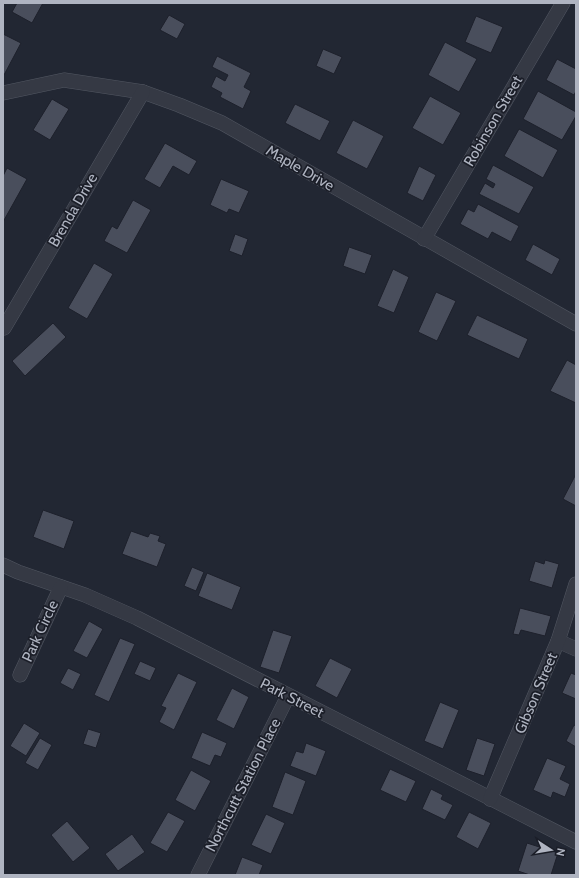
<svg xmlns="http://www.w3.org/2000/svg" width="579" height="878" font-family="Cabin,sans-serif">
	<rect width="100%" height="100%" fill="#222733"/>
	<!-- building -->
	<g fill="#494e5c" stroke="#1d202b">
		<polygon points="17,3 43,3 32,23 12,12"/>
		<polygon points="169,15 185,24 177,39 160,30"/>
		<polygon points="476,16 503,27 491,53 465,42"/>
		<polygon points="3,34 21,43 4,75 3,75"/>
		<polygon points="445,42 477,59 459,92 428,75"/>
		<polygon points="323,49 342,57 334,74 316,66"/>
		<polygon points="217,56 251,73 244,87 251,91 243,109 220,97 222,93 211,87 216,76 225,81 228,75 212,67"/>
		<polygon points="557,59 576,69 576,91 574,95 546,80"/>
		<polygon points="538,91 576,112 576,116 562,140 523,119"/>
		<polygon points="430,96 461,113 443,145 412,128"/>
		<polygon points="52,99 69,109 50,140 33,130"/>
		<polygon points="295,104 330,121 320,141 285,123"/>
		<polygon points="353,120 384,136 367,169 336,153"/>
		<polygon points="519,129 558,150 543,178 504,156"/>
		<polygon points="165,143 197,161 189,175 173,166 160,188 144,179"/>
		<polygon points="493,165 534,187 519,214 479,194 485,183 493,188 495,184 486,179"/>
		<polygon points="419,166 436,175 423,201 407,193"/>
		<polygon points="7,168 27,179 3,222 3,176"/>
		<polygon points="221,179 249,191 239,213 229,209 227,213 210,205"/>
		<polygon points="133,200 151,210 127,253 104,241 112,226 117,229"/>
		<polygon points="478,204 519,226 511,242 492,232 488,239 460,224 468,209 474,212"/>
		<polygon points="235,234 248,239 242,256 229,251"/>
		<polygon points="533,244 560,259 552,275 525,260"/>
		<polygon points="349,247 372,255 365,274 343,266"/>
		<polygon points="94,263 113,274 87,319 68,308"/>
		<polygon points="393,269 409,277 394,313 377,306"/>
		<polygon points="436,292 456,301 437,341 418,332"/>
		<polygon points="477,315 528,339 519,359 467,335"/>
		<polygon points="53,323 66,337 25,376 12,361"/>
		<polygon points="567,360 576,365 576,403 550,391"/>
		<polygon points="576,474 576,506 563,499"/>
		<polygon points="43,510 74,521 64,549 33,537"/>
		<polygon points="131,531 148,537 150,533 160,536 158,541 166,544 157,567 122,554"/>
		<polygon points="545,560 559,564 552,588 529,581 535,561 544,564"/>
		<polygon points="192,567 204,572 196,591 184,586"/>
		<polygon points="207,573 241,587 232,610 198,596"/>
		<polygon points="520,608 551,616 545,636 521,630 519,635 513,634"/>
		<polygon points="89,621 103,629 87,658 73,651"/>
		<polygon points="273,630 292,636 279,673 260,667"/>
		<polygon points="120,638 135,644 109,702 94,695"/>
		<polygon points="330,658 352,669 337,698 315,686"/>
		<polygon points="140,661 156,668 150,681 134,674"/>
		<polygon points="68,668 81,674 73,690 60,683"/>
		<polygon points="178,673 197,682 174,730 159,722 166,708 161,706"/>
		<polygon points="571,673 576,675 576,699 562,693"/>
		<polygon points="232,688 249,697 234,729 216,720"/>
		<polygon points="440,702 459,710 443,749 424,741"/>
		<polygon points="24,723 40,733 26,756 10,746"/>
		<polygon points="574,725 576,726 576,747 566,741"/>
		<polygon points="88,729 101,733 96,748 83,744"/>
		<polygon points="202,732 227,743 221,757 215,755 210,766 191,758"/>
		<polygon points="40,738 52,745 38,770 25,763"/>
		<polygon points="477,738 495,744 484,776 466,770"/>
		<polygon points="306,743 326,751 316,776 290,766 296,751 303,753"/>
		<polygon points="547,758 566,766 560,779 570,784 565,797 553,792 551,798 533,790"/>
		<polygon points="390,769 416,781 406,802 380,790"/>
		<polygon points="191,770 211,781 195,811 175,800"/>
		<polygon points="285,772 306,781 293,815 272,807"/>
		<polygon points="431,789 443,795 441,799 453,805 445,820 422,809"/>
		<polygon points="168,812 185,821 167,852 150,843"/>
		<polygon points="469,812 491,823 478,849 456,837"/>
		<polygon points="266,814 285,823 271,854 251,845"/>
		<polygon points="67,821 90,848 73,862 51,835"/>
		<polygon points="132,834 145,852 118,871 105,854"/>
		<polygon points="527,843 558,853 551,875 530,875 518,871"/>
		<polygon points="242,857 263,865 259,875 235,875"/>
	</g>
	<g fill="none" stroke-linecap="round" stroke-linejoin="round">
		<defs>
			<g id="street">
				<polyline points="3,93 64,80 143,92 179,105 222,123 576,324"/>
				<polyline points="424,239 563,3"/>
				<polyline points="4,328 143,92"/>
				<polyline points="3,565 18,572 85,595 137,618 576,842"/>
				<polyline points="558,641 576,649"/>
				<polyline points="20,675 61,587"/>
				<polyline points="490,799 558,641 576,584"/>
				<polyline points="198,875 288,696"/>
			</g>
		</defs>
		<!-- street casing -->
		<use href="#street" stroke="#525762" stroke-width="15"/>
		<!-- street -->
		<use href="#street" stroke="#353944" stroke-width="14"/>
	</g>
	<g text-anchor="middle" stroke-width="3.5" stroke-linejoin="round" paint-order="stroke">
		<!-- street labels -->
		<g font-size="15" fill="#afb4c1" stroke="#1b1e28">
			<text transform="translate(493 121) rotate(-60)" y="5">Robinson Street</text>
			<text transform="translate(300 168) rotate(30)" y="5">Maple Drive</text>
			<text transform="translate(73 210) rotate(-60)" y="5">Brenda Drive</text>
			<text transform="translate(40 631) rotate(-65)" y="5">Park Circle</text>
			<text transform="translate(536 693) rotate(-67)" y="5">Gibson Street</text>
			<text transform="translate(292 698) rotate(27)" y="5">Park Street</text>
			<text transform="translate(243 785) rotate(-63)" y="5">Northcutt Station Place</text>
		</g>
	</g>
	<!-- border -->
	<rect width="579" height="878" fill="none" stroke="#afb4c1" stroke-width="8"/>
	<!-- north arrow -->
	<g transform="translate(551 850) rotate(102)" stroke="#1b1e28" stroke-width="3" paint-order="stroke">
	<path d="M0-3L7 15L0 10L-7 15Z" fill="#afb4c1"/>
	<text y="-6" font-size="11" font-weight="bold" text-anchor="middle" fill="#afb4c1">N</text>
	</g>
</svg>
